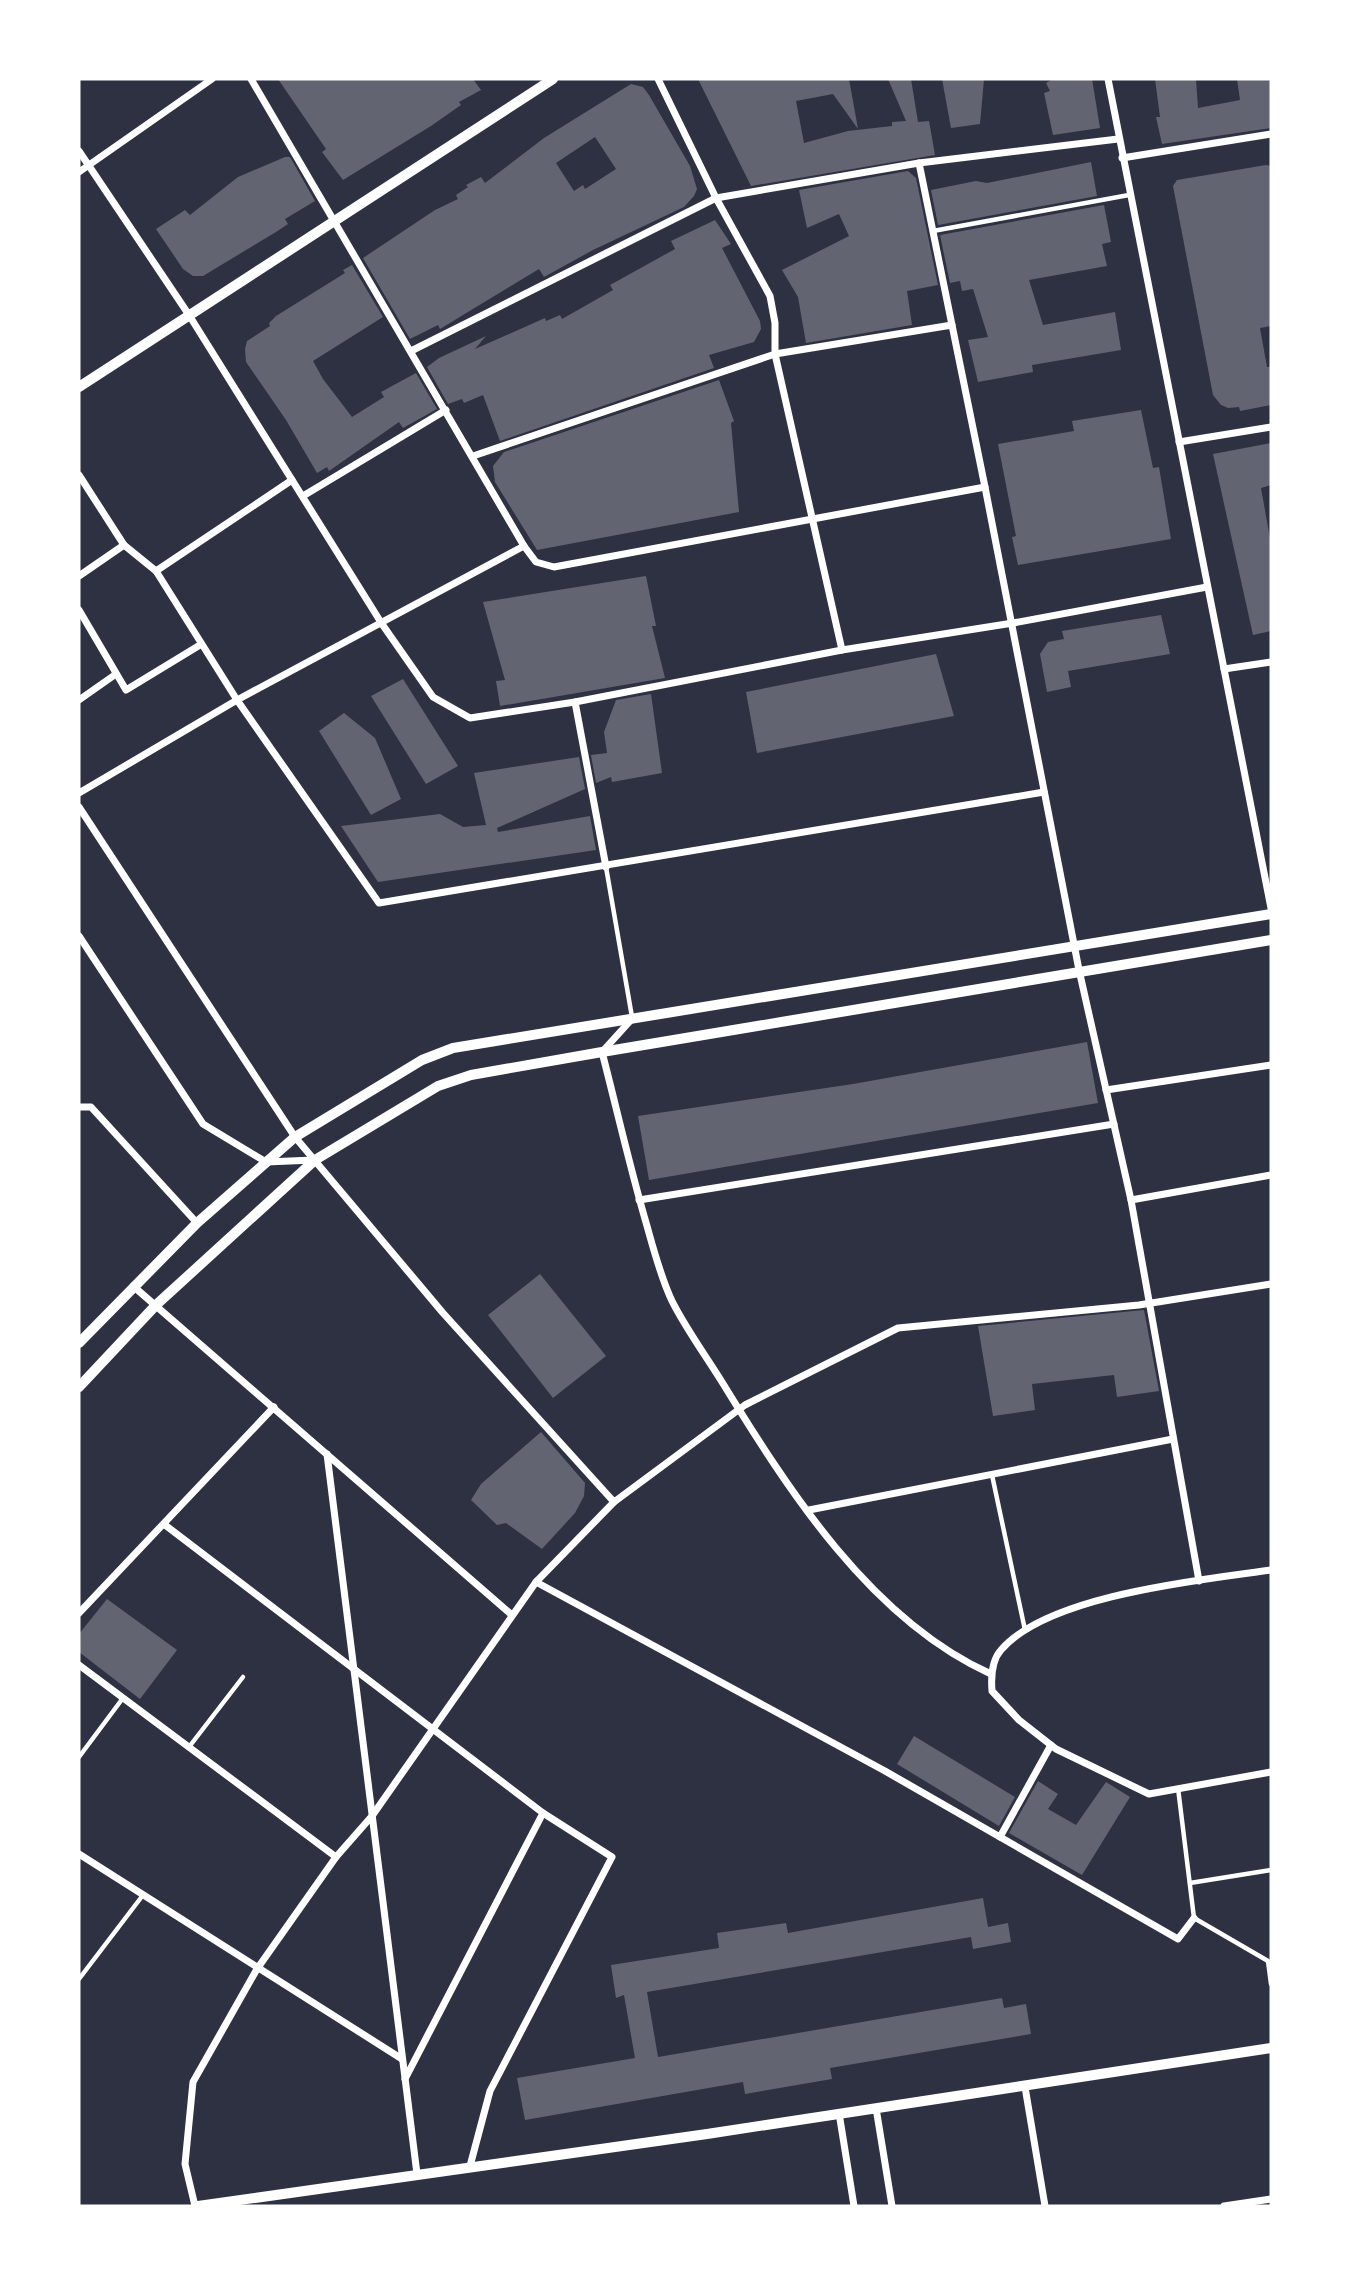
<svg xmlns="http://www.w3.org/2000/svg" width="1350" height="2285" font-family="'Roboto Condensed',sans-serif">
	<rect width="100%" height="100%" fill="#2d3142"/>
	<!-- building -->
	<g fill="#626471" fill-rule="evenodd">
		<polygon points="278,79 473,79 481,90 459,102 461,105 431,126 343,180 322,152 326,149"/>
		<polygon points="698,79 849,79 858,129 833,94 796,101 804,143 848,131 892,126 892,122 906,121 888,79 911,79 918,122 929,121 935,155 751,186"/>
		<polygon points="942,79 984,79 980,124 951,128"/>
		<polygon points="1053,79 1092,79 1100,128 1053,135 1044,93 1050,91 1046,83"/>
		<polygon points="1155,79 1196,79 1198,108 1240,100 1237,79 1271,79 1271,128 1162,144 1156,117 1160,117"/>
		<path d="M631,84L643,87L649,95L690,166L697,189L694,196L684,207L593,250L544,277L539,269L440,329L438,325L410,339L363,258L435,210L458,199L456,195L468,187L466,185L481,177L485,183L544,138ZM595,137L616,169L585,189L583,185L574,191L556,163Z"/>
		<polygon points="285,157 290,157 315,201 285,219 288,224 276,232 203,276 193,276 183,269 156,229 185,210 190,215 238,177"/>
		<polygon points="1091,162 1097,196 938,225 931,190 976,181 987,183"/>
		<polygon points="1266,165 1271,166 1271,326 1260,328 1267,367 1271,367 1271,405 1240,411 1239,407 1228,408 1221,405 1213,395 1173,186 1177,180"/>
		<polygon points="908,171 916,178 938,285 907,291 912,325 806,343 798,297 782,270 849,236 839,214 807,228 799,190"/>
		<polygon points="1104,205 1111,242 1102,244 1107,266 1029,280 1043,325 1115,312 1121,350 1032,365 1033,372 978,382 968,340 988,337 973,289 962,291 960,281 950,283 940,235"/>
		<polygon points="715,220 731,244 722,248 760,321 761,329 754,342 709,355 714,368 500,441 483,395 464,403 462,399 448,404 427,367 439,358 486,336 475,349 545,318 546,321 560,315 562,319 613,290 610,285 675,249 671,241"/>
		<polygon points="352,265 383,317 313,361 323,379 352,417 384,397 381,392 416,373 437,409 403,428 399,422 329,471 327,467 317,473 286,420 246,362 245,349 247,341 270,326 269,323 276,316 345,273 343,270"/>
		<polygon points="719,380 734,421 731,423 739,512 537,550 495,482 493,466 504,452"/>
		<polygon points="1141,410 1153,468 1159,467 1171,539 1018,565 1012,537 1016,536 998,444 1074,431 1072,421"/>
		<polygon points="1271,443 1271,485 1261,488 1271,544 1271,631 1253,635 1213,454"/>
		<polygon points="646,576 656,626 652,626 665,678 500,706 496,681 505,680 483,602"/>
		<polygon points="1161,615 1170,654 1068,671 1071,687 1047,692 1040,654 1048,642 1064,639 1062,631"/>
		<polygon points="936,654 954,716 757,753 746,692"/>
		<polygon points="403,679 458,766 426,784 371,696"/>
		<polygon points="651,694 662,773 612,782 611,777 596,783 591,755 607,753 604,732 616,700"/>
		<polygon points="344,713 375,738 401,799 371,815 319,731"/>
		<polygon points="579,757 585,789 497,828 498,832 590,816 596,850 378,882 341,826 440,814 463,827 486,825 474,773"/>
		<polygon points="1087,1042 1098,1103 649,1180 638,1116 853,1084"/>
		<polygon points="540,1274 606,1356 553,1398 488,1315"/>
		<polygon points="1144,1310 1159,1391 1117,1397 1114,1375 1032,1384 1035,1410 993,1416 978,1326"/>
		<polygon points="541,1432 585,1483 584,1496 575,1513 542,1549 506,1523 497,1525 471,1500 481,1484"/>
		<polygon points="107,1599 177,1650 140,1699 79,1652 79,1634"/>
		<polygon points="914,1736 1015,1797 999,1826 897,1764"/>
		<polygon points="1038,1781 1058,1794 1048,1809 1076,1825 1106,1782 1130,1797 1082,1875 1009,1833"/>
		<polygon points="983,1898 988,1927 1008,1923 1011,1942 973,1949 971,1937 647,1992 658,2057 1002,1998 1004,2008 1026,2004 1031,2034 830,2068 832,2079 745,2094 743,2082 525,2120 517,2078 635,2058 624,1995 616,1998 611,1965 719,1948 717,1933 786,1923 788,1933"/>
	</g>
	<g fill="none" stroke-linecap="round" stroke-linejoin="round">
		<!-- service -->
		<g stroke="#fff" stroke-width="4.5">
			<polyline points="933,231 1129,195"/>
			<polyline points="606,867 632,1017"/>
			<polyline points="992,1475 1025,1630"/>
			<polyline points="189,1747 243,1677"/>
			<polyline points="79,1757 123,1698"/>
			<polyline points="1178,1788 1194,1918 1268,1961 1271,1984"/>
			<polyline points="1190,1883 1271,1870"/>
			<polyline points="79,1979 143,1895"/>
		</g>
		<!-- minor -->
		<g stroke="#fff" stroke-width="7">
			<polyline points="251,79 524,546 536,562 554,567 985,487 919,163"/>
			<polyline points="658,79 716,198 770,296 775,323 775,354 842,650"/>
			<polyline points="1108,79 1271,908"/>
			<polyline points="79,151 189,315 382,624 433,697 470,718 575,702 842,650 1013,623 1207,587"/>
			<polyline points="1122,158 1271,134"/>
			<polyline points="79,172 212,79"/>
			<polyline points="411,351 716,198 919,163 1118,139"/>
			<polyline points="1179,442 1271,427"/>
			<polyline points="473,456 775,354 952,325"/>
			<polyline points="79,475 124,545 156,571"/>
			<polyline points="292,480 156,571 237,700 379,903 1044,792"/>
			<polyline points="985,487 1079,970 1131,1200 1199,1581"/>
			<polyline points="303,496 446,410"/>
			<polyline points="79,576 124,545"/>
			<polyline points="79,610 126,690 200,645"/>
			<polyline points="1224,669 1271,662"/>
			<polyline points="79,700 116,674"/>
			<polyline points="575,702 606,867"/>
			<polyline points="79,793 237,700 524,546"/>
			<polyline points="79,807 295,1137 443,1313 614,1502"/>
			<polyline points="79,936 203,1124 266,1162 314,1160"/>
			<path d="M631,1020L602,1052C617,1110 630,1168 647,1226C654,1251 661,1278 672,1301C686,1329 706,1356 722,1382C789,1491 871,1620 991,1674"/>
			<polyline points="1106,1090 1271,1065"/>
			<polyline points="79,1107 91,1107 197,1223"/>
			<polyline points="639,1200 1114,1124"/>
			<polyline points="1131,1200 1271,1175"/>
			<polyline points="133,1286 512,1615"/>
			<polyline points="327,1454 417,2174"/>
			<polyline points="809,1510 1173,1439"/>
			<polyline points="165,1525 543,1813 405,2079"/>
			<path d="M1271,1570C1201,1580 1048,1595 1001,1650C992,1660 991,1678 992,1691L1019,1720L1056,1749L1149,1794L1271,1772"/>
			<polyline points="536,1582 885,1771 1000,1837"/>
			<polyline points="79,1613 274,1407"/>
			<polyline points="79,1665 336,1857"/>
			<polyline points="1051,1745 1000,1837 1178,1939 1194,1918"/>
			<polyline points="79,1854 402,2059"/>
			<polyline points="1025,2087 1045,2206"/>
			<polyline points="876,2108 892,2206"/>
			<polyline points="839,2113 854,2206"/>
			<polyline points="470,2166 490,2091 612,1857 543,1813"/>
			<polyline points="195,2206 185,2164 193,2082 257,1969 336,1857 372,1816 536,1582 614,1502 745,1405 898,1328 1139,1305 1271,1284"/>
			<polyline points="1224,2206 1271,2199"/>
		</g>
		<!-- tertiary -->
		<g stroke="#fff" stroke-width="10">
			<polyline points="79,387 553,79"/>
			<polyline points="79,1343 197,1223 295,1137 422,1060 453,1048 1271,914"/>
			<polyline points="79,1387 156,1305 315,1160 438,1086 471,1075 602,1052 1271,940"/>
			<polyline points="198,2206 707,2134 1271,2048"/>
		</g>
	</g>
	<!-- border -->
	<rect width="1350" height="2285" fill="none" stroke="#ffffff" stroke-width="161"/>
</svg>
